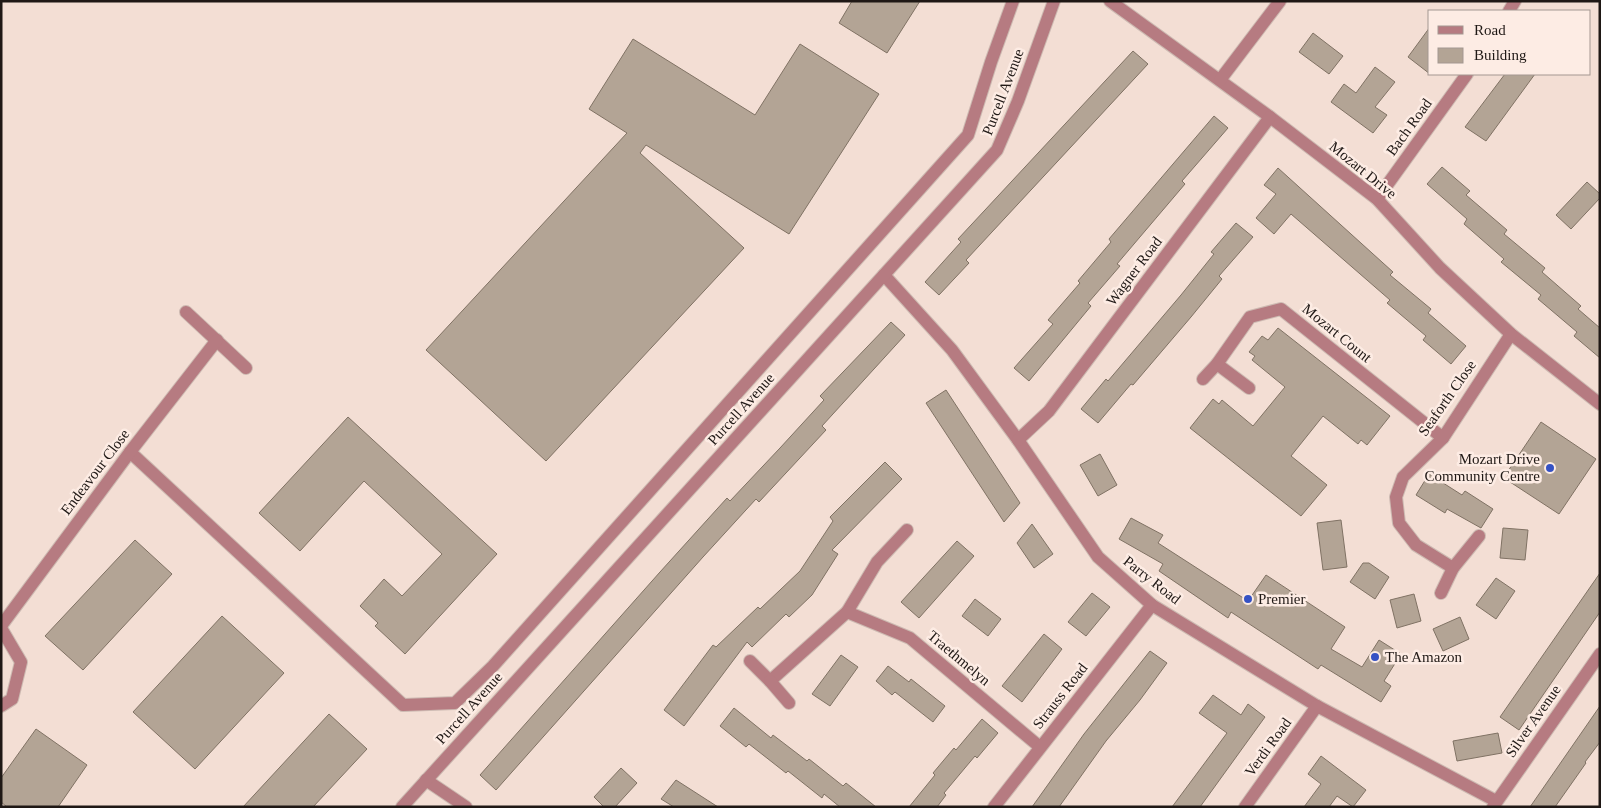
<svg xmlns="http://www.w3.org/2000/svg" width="1601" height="808" font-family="Georgia,serif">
	<rect width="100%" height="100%" fill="#f3ded4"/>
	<!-- building -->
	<g fill="#b3a495" stroke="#807264">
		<polygon points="852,1 920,1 887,53 839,23"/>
		<polygon points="1430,27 1430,74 1408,57"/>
		<polygon points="1313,33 1343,56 1329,74 1299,52"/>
		<polygon points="633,39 755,115 800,44 879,94 789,234 646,145 640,153 744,248 546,461 426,350 627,133 589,109"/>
		<polygon points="1133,51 1148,64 966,260 969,263 939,295 925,282 961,242 958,239"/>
		<polygon points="1375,67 1395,82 1375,107 1387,115 1373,133 1331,102 1344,84 1356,93"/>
		<polygon points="1505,74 1535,74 1486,141 1465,127"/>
		<polygon points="1214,116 1228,128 1182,181 1185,184 1117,264 1120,266 1088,303 1091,306 1029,381 1014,368 1053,324 1048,320 1080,283 1078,281 1111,242 1109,239"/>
		<polygon points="1442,167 1470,191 1466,195 1507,230 1504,234 1545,268 1542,272 1581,306 1578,309 1600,328 1600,358 1574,336 1577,332 1538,299 1541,295 1501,262 1504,259 1464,224 1467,219 1427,184"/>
		<polygon points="1278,168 1393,272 1390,275 1431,309 1428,313 1466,346 1451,364 1423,340 1426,336 1387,303 1390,300 1291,214 1274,234 1256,218 1276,194 1264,185"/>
		<polygon points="1587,182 1600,194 1600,198 1571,229 1556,215"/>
		<polygon points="1236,223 1253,237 1219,276 1222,279 1191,317 1133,385 1131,384 1098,423 1081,409 1106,379 1108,381 1181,295 1214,254 1211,252"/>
		<polygon points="891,322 905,335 822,426 826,430 759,502 756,499 703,557 496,790 480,775 660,572 727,498 730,501 780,448 824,400 820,396"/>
		<polygon points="1278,328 1390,416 1367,445 1361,440 1358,444 1323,416 1291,456 1327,485 1301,516 1190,428 1213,399 1219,404 1222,400 1253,426 1285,387 1252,360 1255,356 1249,352 1262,336 1268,340"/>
		<polygon points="946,390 1020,503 1004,522 926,403"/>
		<polygon points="348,417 497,554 405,654 375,626 378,623 360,606 384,579 402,596 442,554 364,481 300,551 259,513"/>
		<polygon points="1541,422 1596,459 1559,514 1507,480 1508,471"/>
		<polygon points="1100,454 1117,485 1098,496 1080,465"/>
		<polygon points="885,462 902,479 832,550 838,554 812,595 789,617 786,614 752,647 747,642 684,726 664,710 713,645 716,647 758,607 760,609 800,571 833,521 830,517"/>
		<polygon points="1429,474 1462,495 1465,491 1493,509 1481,528 1447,509 1445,513 1416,495"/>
		<polygon points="1131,518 1163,535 1158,543 1248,601 1266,575 1345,627 1331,649 1362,667 1379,640 1401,654 1384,681 1391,686 1381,702 1321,665 1318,669 1231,612 1228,618 1159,571 1163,564 1119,539"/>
		<polygon points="1341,520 1347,567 1323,570 1317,523"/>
		<polygon points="1032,524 1053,554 1034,568 1017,543"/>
		<polygon points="1503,528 1528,530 1525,560 1500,558"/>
		<polygon points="135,540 172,574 83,670 45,636"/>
		<polygon points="957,541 974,556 919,618 901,602"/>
		<polygon points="1363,563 1369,563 1389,577 1375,599 1350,582"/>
		<polygon points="1600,573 1600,612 1519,730 1500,717"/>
		<polygon points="1496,578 1515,591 1496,619 1476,605"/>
		<polygon points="1092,593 1110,607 1086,636 1068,622"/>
		<polygon points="1414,594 1421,621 1397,628 1390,600"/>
		<polygon points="975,599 1001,619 988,636 962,616"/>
		<polygon points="222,616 284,673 195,769 133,712"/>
		<polygon points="1460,617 1469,639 1443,651 1433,629"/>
		<polygon points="1044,634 1062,649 1022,702 1002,686"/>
		<polygon points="1150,651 1167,663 1140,700 1106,741 1059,807 1032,807 1084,734"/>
		<polygon points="841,655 858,667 830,706 812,694"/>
		<polygon points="888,666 909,682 911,679 945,706 933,722 895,692 892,695 876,681"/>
		<polygon points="1213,695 1241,715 1248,704 1265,717 1200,807 1172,807 1227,733 1199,713"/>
		<polygon points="1600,706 1600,742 1585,762 1586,763 1555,807 1530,807"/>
		<polygon points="734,708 771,738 773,735 807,761 809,759 843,786 846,783 876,807 840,807 824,794 822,798 788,771 786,773 749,744 746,747 720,726"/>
		<polygon points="329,714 367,749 313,807 243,807"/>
		<polygon points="982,719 998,733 977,758 975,756 944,793 946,795 937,807 909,807 935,775 933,773 954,748 956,750"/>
		<polygon points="36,729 87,765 58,807 7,807 1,802 1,778"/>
		<polygon points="1498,733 1502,753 1457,761 1453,741"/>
		<polygon points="1321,756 1366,790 1353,807 1337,796 1329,807 1304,807 1321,784 1308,774"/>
		<polygon points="621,768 637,783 615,807 604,807 594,797"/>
		<polygon points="676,780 718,807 674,807 661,799"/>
	</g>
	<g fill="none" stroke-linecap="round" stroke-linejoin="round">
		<defs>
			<g id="minor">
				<polyline points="1110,1 1270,117 1377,199 1440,268 1511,334 1600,404"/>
				<polyline points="1509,11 1515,1"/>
				<polyline points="1220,80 1280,1"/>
				<polyline points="1377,199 1467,74"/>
				<polyline points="884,275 952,350 1018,440 1098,557 1152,605 1317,706 1496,801"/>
				<polyline points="186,312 246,368"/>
				<polyline points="1217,364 1249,388"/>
				<polyline points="1203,379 1217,364 1250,317 1281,309 1443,438"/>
				<polyline points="1018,440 1049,411 1270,117"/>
				<polyline points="130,452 403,705 455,703 493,666 968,135 991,62 1013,1"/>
				<polyline points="1453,568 1416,545 1399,523 1396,497 1403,477 1443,438 1511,334"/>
				<polyline points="1441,593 1453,568 1479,536"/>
				<polyline points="847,612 877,562 907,530"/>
				<polyline points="1,626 130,452 217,340"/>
				<polyline points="1,628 21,662 12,699 1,706"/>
				<polyline points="750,661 770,681 847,612 910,638 1040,747"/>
				<polyline points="770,681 789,703"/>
				<polyline points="426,780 466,807"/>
				<polyline points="402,807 997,150 1018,101 1054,1"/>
				<polyline points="994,807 1152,605"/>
				<polyline points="1245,807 1317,706"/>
				<polyline points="1493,807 1600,654"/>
			</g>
		</defs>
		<!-- minor casing -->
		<use href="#minor" stroke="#cdbab2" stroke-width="14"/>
		<!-- minor -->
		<use href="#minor" stroke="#b67b81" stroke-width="12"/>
	</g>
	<!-- markers -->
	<g fill="#3552c4" stroke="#fdece4" stroke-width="2">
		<circle cx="1550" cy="468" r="5"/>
		<circle cx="1248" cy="599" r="5"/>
		<circle cx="1375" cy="657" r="5"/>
	</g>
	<g text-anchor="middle" stroke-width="5" stroke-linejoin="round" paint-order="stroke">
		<!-- street labels -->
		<g font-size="15" fill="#1f1815" stroke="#fdece4">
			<text transform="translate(1003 92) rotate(-69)" y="5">Purcell Avenue</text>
			<text transform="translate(1409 127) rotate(-54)" y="5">Bach Road</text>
			<text transform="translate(1363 170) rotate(39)" y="5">Mozart Drive</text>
			<text transform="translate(1134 271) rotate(-53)" y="5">Wagner Road</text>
			<text transform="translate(1337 333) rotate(39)" y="5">Mozart Count</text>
			<text transform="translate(1447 398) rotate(-55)" y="5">Seaforth Close</text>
			<text transform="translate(741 409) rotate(-48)" y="5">Purcell Avenue</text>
			<text transform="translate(95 472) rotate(-53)" y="5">Endeavour Close</text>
			<text transform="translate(1152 580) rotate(38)" y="5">Parry Road</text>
			<text transform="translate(959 658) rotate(40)" y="5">Traethmelyn</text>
			<text transform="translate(1060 696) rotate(-52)" y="5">Strauss Road</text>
			<text transform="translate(469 708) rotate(-48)" y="5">Purcell Avenue</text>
			<text transform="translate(1533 721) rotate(-55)" y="5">Silver Avenue</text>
			<text transform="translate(1268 747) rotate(-54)" y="5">Verdi Road</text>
		</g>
		<!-- poi labels -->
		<g font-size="15" fill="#1f1815" stroke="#fdece4" text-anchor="start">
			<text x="1540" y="464" text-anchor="end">Mozart Drive<tspan x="1540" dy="17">Community Centre</tspan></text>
			<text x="1258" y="604">Premier</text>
			<text x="1385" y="662">The Amazon</text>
		</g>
	</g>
	<!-- border -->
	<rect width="1601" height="808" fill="none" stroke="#1f1815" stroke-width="5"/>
	<!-- legend -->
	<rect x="1428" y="10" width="162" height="65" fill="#fdece4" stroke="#a49791"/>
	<rect x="1438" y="26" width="25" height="8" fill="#b67b81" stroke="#a49791"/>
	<text x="1474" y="35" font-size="15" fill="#1f1815">Road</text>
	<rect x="1438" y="48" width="25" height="15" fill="#b3a495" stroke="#a49791"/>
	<text x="1474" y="60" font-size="15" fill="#1f1815">Building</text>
</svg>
